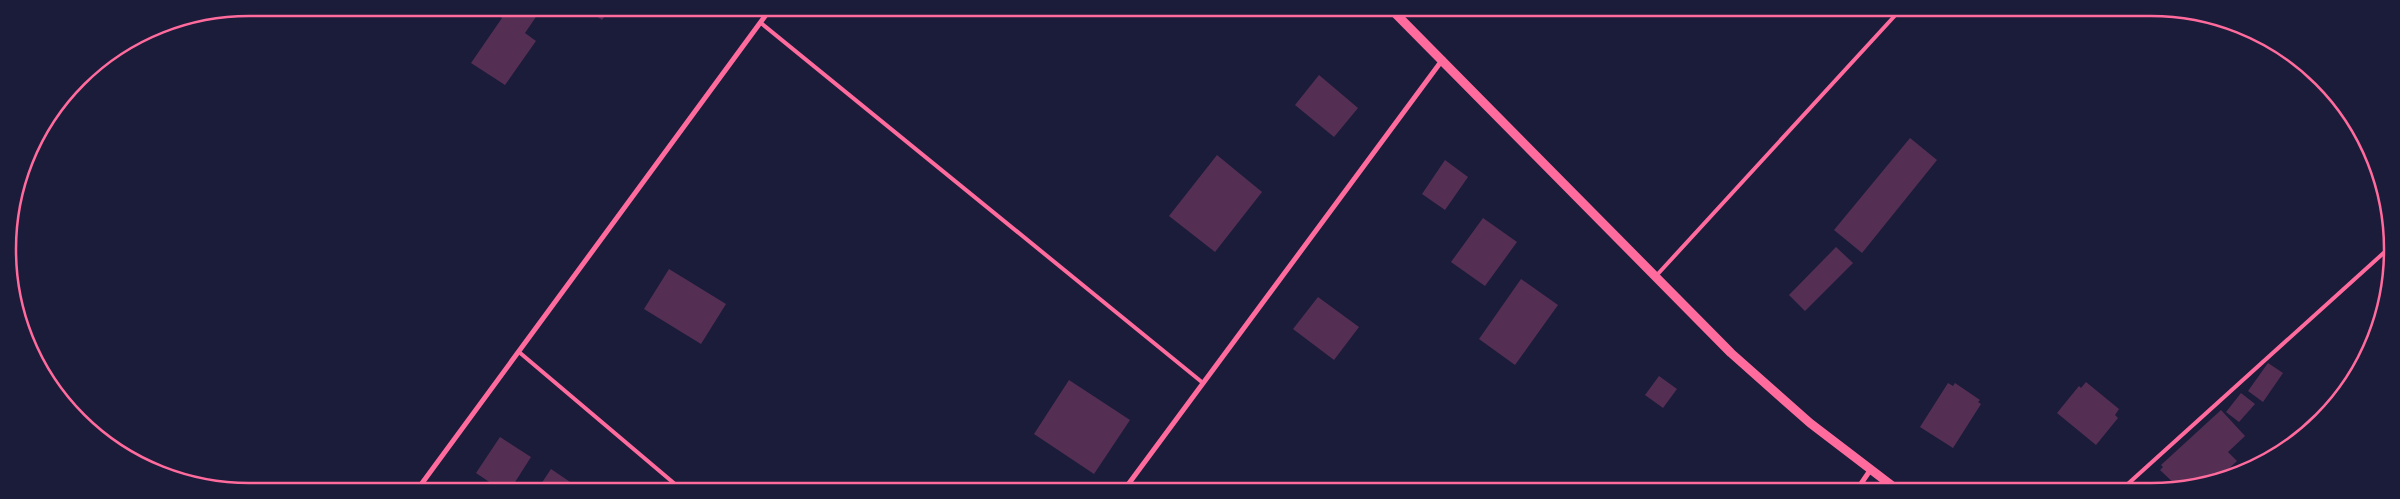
<svg xmlns="http://www.w3.org/2000/svg" width="2400" height="499" font-family="Raleway,sans-serif">
	<rect width="100%" height="100%" fill="#1b1b3a"/>
	<!-- building -->
	<g fill="#542f53">
		<polygon points="442,8 461,8 455,17"/>
		<polygon points="488,8 542,8 525,33 536,41 505,85 471,63 502,18"/>
		<polygon points="584,8 611,8 602,20"/>
		<polygon points="1319,75 1358,108 1334,137 1295,105"/>
		<polygon points="1910,138 1937,160 1862,253 1834,230"/>
		<polygon points="1217,155 1262,192 1215,252 1169,216"/>
		<polygon points="1445,160 1468,177 1445,210 1422,194"/>
		<polygon points="1483,218 1517,242 1485,286 1451,262"/>
		<polygon points="1836,247 1853,263 1805,311 1789,295"/>
		<polygon points="669,269 726,304 701,344 644,309"/>
		<polygon points="1521,279 1558,305 1515,365 1479,339"/>
		<polygon points="1318,297 1359,327 1334,360 1293,329"/>
		<polygon points="2268,363 2283,373 2263,402 2248,391"/>
		<polygon points="1659,376 1677,389 1663,408 1645,395"/>
		<polygon points="1069,380 1130,420 1094,474 1034,434"/>
		<polygon points="2086,382 2119,409 2115,415 2118,418 2096,445 2057,413 2079,386 2081,388"/>
		<polygon points="1948,383 1953,386 1955,383 1980,400 1978,402 1981,404 1953,448 1920,427"/>
		<polygon points="2241,393 2255,404 2239,422 2226,412"/>
		<polygon points="2221,410 2245,436 2228,452 2237,461 2224,473 2228,477 2179,488 2160,470 2163,467 2161,465"/>
		<polygon points="500,437 531,457 510,490 501,490 476,473"/>
		<polygon points="551,469 582,490 537,490"/>
	</g>
	<g fill="none" stroke-linecap="round" stroke-linejoin="round">
		<!-- service -->
		<g stroke="#ff6b9d" stroke-width="4">
			<polyline points="761,23 1203,383"/>
			<polyline points="1656,276 1901,9"/>
			<polyline points="519,352 682,490"/>
			<polyline points="2120,491 2388,249"/>
		</g>
		<!-- minor -->
		<g stroke="#ff6b9d" stroke-width="5">
			<polyline points="417,490 771,8"/>
			<polyline points="1124,490 1443,59"/>
			<polyline points="1856,491 1871,469"/>
		</g>
		<!-- tertiary -->
		<polyline stroke="#ff6b9d" stroke-width="9" points="1391,9 1731,353 1810,423 1899,491"/>
	</g>
	<!-- crop -->
	<path d="M0 0H2400V499H0ZM249 16H2151A233 233 0 0 1 2384 249V250A233 233 0 0 1 2151 483H249A233 233 0 0 1 16 250V249A233 233 0 0 1 249 16Z" fill="#1b1b3a" fill-rule="evenodd"/>
	<path fill="none" stroke="#ff6b9d" stroke-width="2.5" d="M249 16H2151A233 233 0 0 1 2384 249V250A233 233 0 0 1 2151 483H249A233 233 0 0 1 16 250V249A233 233 0 0 1 249 16Z"/>
</svg>
